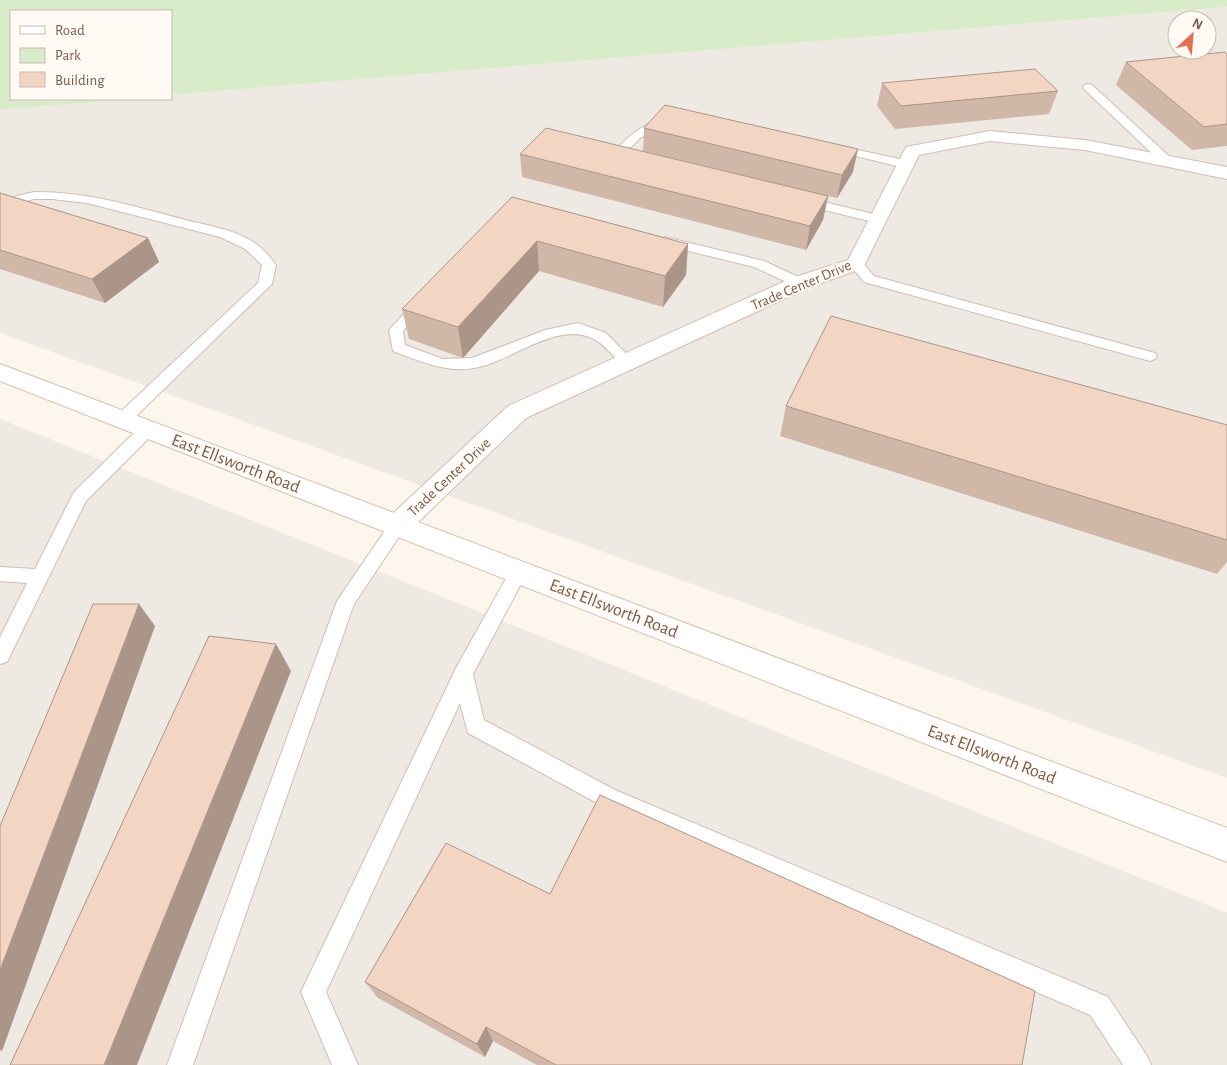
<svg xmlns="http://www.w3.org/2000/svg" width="1227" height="1065" font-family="'Alegreya Sans',sans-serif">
	<rect width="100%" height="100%" fill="#fdf6ec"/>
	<!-- industrial -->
	<g fill="#efe9e4" fill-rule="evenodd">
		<path d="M1227,7V778L0,333V110L130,99H171V95ZM1177,20H1207V50H1177Z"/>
		<polygon points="0,419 1227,913 1227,1065 0,1065"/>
	</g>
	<!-- green -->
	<polygon fill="#d8ecc9" points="0,0 1227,0 1227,7 171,95 171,11 11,11 11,99 130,99 0,110"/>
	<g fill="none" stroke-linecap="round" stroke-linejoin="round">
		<defs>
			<g id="service">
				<polygon points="1088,84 1092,85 1171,158 1173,161 1171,164 1163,164 1084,89 1083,87 1084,85"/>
				<path d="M665,118L671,121L669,123L640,138L630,148L637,158L643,159L645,162L643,165L629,164L618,148C629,134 648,122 665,118Z"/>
				<polygon points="835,145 909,161 911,164 905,168 831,150 829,148 831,146"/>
				<path d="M34,192C85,191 133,206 182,219C204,225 228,228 248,239C260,245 268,254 276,265L272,284L129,423L123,425L117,423L115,419L117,415L258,283L262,265L245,249L220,237L87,203L52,199H34L0,208V200Z"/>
				<polygon points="803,197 882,216 884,219 878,223 799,204 797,201 799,198"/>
				<polygon points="665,237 764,261 805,280 807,283 805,286 795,286 754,267 660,244 658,241"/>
				<polygon points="856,260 861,261 874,276 1155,353 1157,356 1155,359 1150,361 864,282 849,264"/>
				<path d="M420,301L425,302L427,305L403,331L405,345L443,359L472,358L545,330L578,323L606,333L634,362L632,365H622C614,357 604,344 594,339C556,320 512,362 474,368C445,373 420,361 393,351L389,330L415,302Z"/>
				<polygon points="148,423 154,425 156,429 154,433 86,501 7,662 0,664 0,637 27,583 0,581 0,567 35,569 74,492 142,425"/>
				<polygon points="398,518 404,520 407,525 354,604 193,1065 167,1065 337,601 392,520"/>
				<polygon points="519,564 525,566 528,571 473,674 484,720 615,790 1108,997 1147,1056 1151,1065 1123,1065 1090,1015 599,804 468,733 460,703 326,992 358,1065 332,1065 301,992 456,668 513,566"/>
			</g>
			<polygon id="minor" points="990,131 1085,140 1227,167 1227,179 1085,150 990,141 919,155 863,268 808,288 526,418 408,532 398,536 388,532 384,525 388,518 508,406 792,278 848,260 906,147"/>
			<polygon id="secondary" points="0,364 1227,828 1227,862 0,381"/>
		</defs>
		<!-- service casing -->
		<use href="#service" stroke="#d1beb0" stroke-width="2"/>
		<!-- minor casing -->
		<use href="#minor" stroke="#d1beb0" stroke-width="2"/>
		<!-- secondary casing -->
		<use href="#secondary" stroke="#d6c0b0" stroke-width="2"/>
		<!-- service -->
		<use href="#service" fill="#fff" fill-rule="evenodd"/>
		<!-- minor -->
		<use href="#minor" fill="#fff" fill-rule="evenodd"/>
		<!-- secondary -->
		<use href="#secondary" fill="#fff" fill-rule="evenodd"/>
	</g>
	<!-- wall -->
	<g fill="#d1b7a8">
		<polygon points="1227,54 1227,146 1192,150 1116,85 1126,62"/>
		<polygon points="882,83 1058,91 1049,114 895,129 877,106"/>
		<polygon points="644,128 853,172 837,198 828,196 823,220 806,250 522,177 520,154 782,185 643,151"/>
		<polygon points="0,193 148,238 159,262 105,303 0,269"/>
		<polygon points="512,197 688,244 686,275 663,307 539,271 463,358 409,339 402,309"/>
		<polygon points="786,406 1227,425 1227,562 1217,574 780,436"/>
		<polygon points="550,894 1022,1065 537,1065 493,1041 485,1057 378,998 365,982"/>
	</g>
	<!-- shaded-wall -->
	<g fill="#aa9588">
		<polygon points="858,149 853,172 837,198 842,175"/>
		<polygon points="828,196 823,220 806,250 810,226"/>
		<polygon points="148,238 159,262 105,303 92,279"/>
		<polygon points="537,241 539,271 463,358 458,327"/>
		<polygon points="688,244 686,275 663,307 665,276"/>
		<polygon points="139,604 155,626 2,1051 0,1050 0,970"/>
		<polygon points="276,644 291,671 137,1065 104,1065"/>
		<polygon points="486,1027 493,1041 485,1057 477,1044"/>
	</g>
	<!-- building -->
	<g fill="#f3d5c3" stroke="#aa9588">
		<polygon points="1225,52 1227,54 1227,124 1204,127 1126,62"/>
		<polygon points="1035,69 1058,91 901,106 882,83"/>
		<polygon points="665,105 858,149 842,175 644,128"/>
		<polygon points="546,128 828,196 810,226 520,154"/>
		<polygon points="0,193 148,238 92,279 0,250"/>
		<polygon points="512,197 688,244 665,276 537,241 458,327 402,309"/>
		<polygon points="831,316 1227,425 1227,540 786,406"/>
		<polygon points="93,604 139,604 0,970 0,826"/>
		<polygon points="209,636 276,644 104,1065 10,1065"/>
		<polygon points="600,795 1035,991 1022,1065 556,1065 486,1027 477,1044 365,982 446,843 550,894"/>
	</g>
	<g text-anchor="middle" stroke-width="4" stroke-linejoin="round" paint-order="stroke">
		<!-- far-street labels -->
		<g font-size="15" fill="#7a5c4d" stroke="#fffaf3">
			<text transform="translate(801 285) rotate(-23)" y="5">Trade Center Drive</text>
			<text transform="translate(449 477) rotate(-43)" y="5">Trade Center Drive</text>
		</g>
		<!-- street labels -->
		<g font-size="18" fill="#7a5c4d" stroke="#fffaf3">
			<text transform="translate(236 463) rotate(21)" y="6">East Ellsworth Road</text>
			<text transform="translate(614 608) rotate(21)" y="6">East Ellsworth Road</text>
			<text transform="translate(992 754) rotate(21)" y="6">East Ellsworth Road</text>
		</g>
	</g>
	<!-- legend -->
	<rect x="10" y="10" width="162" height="90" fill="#fffaf3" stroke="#cabbb1"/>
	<rect x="20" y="26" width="25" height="8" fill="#ffffff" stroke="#cabbb1"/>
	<text x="55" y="35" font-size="15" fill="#7a5c4d">Road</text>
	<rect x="20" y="48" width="25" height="15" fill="#d8ecc9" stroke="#cabbb1"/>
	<text x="55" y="60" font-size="15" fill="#7a5c4d">Park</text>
	<rect x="20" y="72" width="25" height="15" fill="#f3d5c3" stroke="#cabbb1"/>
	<text x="55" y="85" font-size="15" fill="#7a5c4d">Building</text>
	<!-- north arrow -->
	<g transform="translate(1192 35) rotate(26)"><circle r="24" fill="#fffaf3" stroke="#cabbb1"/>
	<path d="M0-4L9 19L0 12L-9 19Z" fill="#e76f51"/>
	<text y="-8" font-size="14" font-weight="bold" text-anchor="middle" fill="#7a5c4d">N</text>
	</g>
</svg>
